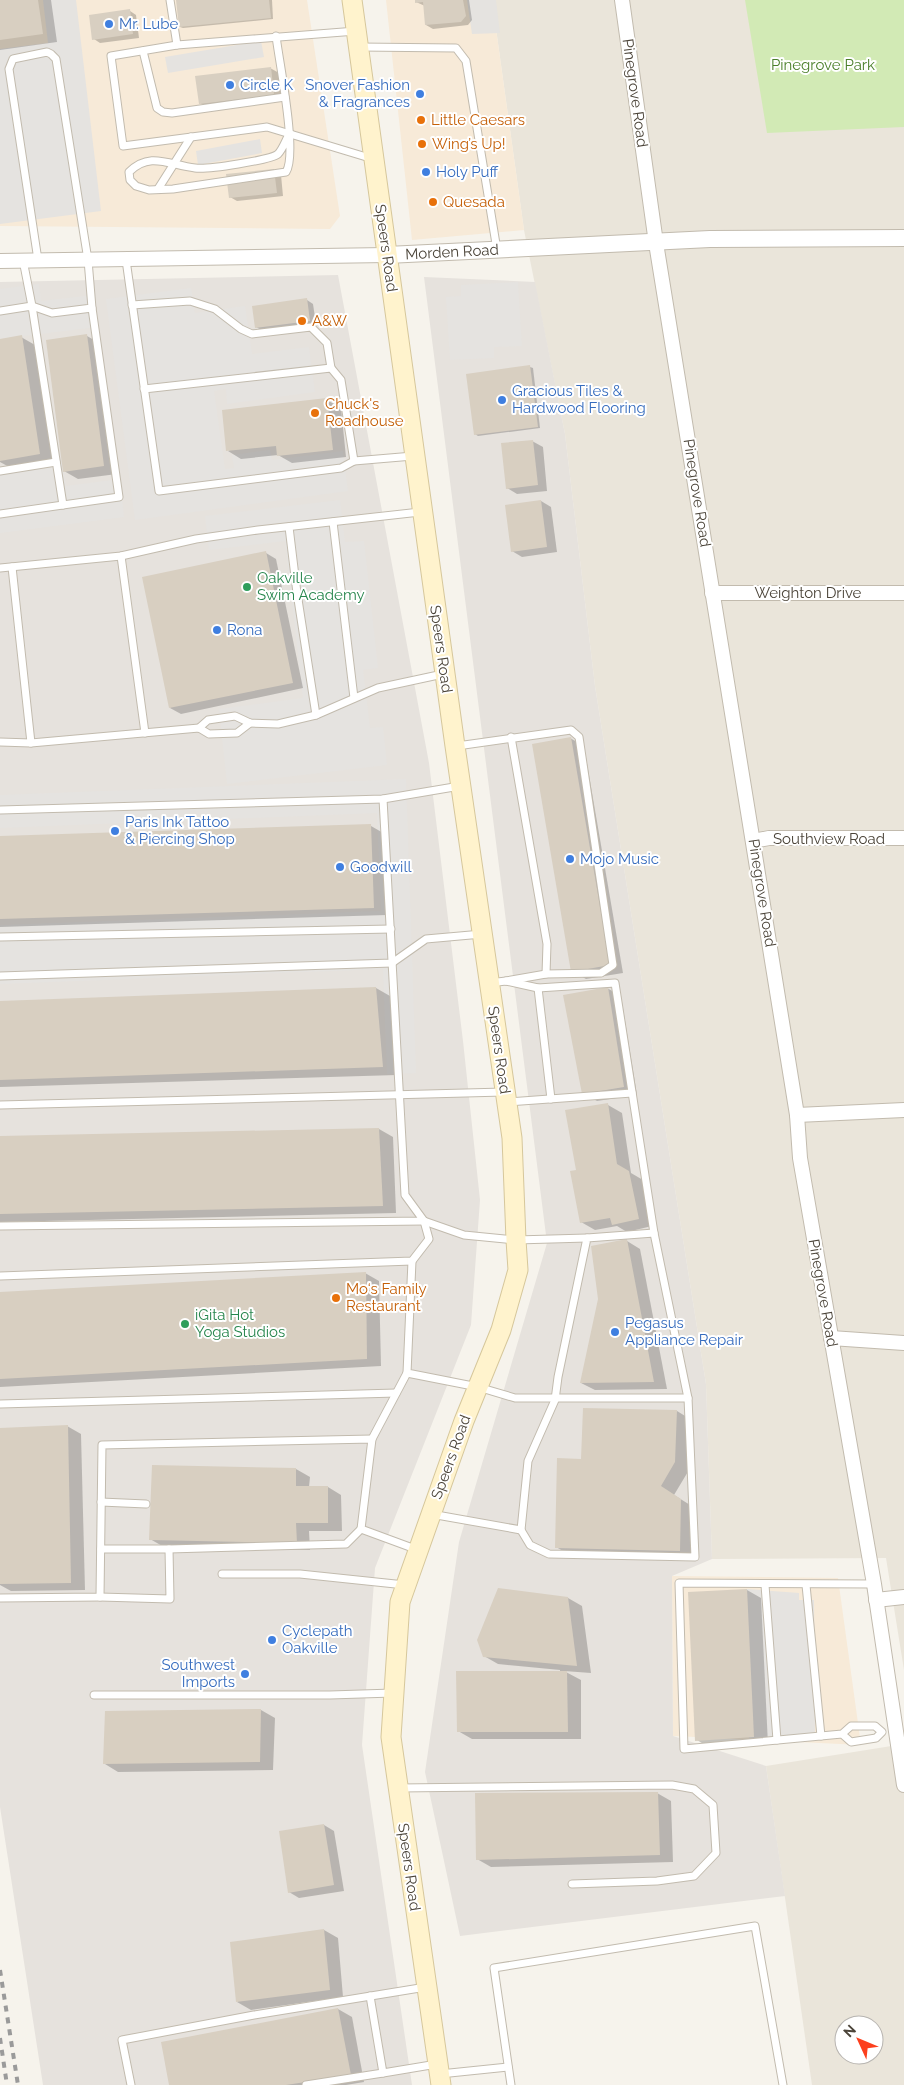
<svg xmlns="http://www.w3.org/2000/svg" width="904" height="2085" font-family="Raleway,sans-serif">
	<rect width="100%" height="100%" fill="#f6f3ec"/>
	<!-- residential -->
	<g fill="#eae5da" fill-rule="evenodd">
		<polygon points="492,0 904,0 904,1670 886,1558 712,1559 706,1384 595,686 565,434 524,230"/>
		<path d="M904,1744V2085H812L766,1766ZM844,2025H874V2055H844Z"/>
	</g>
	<!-- commercial -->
	<g fill="#f7ead8">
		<polygon points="0,0 307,0 340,216 330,229 0,226"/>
		<polygon points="386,0 492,0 524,230 412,240"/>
		<polygon points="672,1576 838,1578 861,1745 673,1736"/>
	</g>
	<!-- industrial -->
	<g fill="#e6e2dd">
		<polygon points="338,275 429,763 463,1041 480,1200 471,1325 375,1568 362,1745 412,2085 43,2085 0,1807 0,282"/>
		<polygon points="424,277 535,282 565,434 595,686 706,1384 712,1559 672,1576 673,1736 766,1766 785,1896 460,1936 425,1772 459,1542 547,1243"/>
	</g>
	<!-- green -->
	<polygon fill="#d2eab5" points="745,0 904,0 904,127 767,133"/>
	<!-- parking -->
	<g fill="#e5e3e0">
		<polygon points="43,0 76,0 101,211 0,224 0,49 48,43"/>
		<polygon points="467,0 496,0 500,33 472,34"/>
		<polygon points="261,41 264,57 168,73 165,57"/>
		<polygon points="260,139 262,153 198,165 196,151"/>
		<polygon points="518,282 522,346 494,347 494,358 450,360 446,297 461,296 461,285"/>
		<polygon points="39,284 41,301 94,295 97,327 0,339 0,289"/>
		<polygon points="191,288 195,313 245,306 252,354 309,347 315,392 227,404 226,389 214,391 225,469 234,468 232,455 270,450 272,460 343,451 348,491 135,520 106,299"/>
		<polygon points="62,463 66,486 120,479 124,517 0,533 0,471"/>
		<polygon points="340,500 345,542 364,541 378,668 363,670 370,728 383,727 387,765 227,784 219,709 303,698 285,541 209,550 205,516"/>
		<polygon points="406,779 416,1073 387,1074 383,969 0,984 0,925 381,911 377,813 0,828 0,795"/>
		<polygon points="747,1589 799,1593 799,1600 814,1600 815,1738 749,1738"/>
	</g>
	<!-- shadow -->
	<g fill="#0003">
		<polygon points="0,0 51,0 57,42 0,50"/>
		<polygon points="177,0 272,0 273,19 183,28 180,27"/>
		<polygon points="416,0 469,0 472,20 468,25 433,29 426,25 425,6 416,2"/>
		<polygon points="130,11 136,15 139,38 100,43 94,39"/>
		<polygon points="270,68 281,74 284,100 210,109 200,103"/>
		<polygon points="228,175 281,175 283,196 237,201 230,197"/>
		<polygon points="307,300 313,304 316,324 263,331 256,327"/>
		<polygon points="87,336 101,344 117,474 78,479 64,471"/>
		<polygon points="21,337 35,345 53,462 11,468 0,462 0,340"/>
		<polygon points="530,367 533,368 540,428 478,436 475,434"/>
		<polygon points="327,400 341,408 346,457 292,463 278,455 241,459 228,451"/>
		<polygon points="532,441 543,447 547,491 517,494 507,488"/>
		<polygon points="541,501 551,507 557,552 522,557 512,551"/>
		<polygon points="266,553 276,559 303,688 181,714 170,708"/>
		<polygon points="570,738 584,746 623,973 586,979 572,971"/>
		<polygon points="371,826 385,834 387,915 0,927 0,837"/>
		<polygon points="376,988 390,996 397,1075 0,1087 0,1002"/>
		<polygon points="607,988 621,996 637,1095 597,1101 583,1093"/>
		<polygon points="608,1105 622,1113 631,1173 643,1180 652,1226 627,1232 617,1226 595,1230 581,1222 578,1171"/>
		<polygon points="379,1129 393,1137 396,1213 0,1222 0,1137"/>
		<polygon points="627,1241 640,1249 667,1389 595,1390 581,1383"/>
		<polygon points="365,1273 379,1281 381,1366 0,1387 0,1293"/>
		<polygon points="677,1411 690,1419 689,1470 674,1495 695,1508 693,1558 570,1555 556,1547 583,1460"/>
		<polygon points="67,1426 81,1434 85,1590 11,1591 0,1585 0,1429"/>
		<polygon points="296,1469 310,1477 309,1487 328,1487 341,1495 342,1531 309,1531 310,1550 164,1547 150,1539"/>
		<polygon points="747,1590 761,1598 768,1745 710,1748 697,1740"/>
		<polygon points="568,1598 582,1606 591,1673 564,1671 581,1680 581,1739 472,1739 458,1731 560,1672 560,1670 498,1664 484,1656"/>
		<polygon points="261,1710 275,1718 273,1770 118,1772 105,1764"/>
		<polygon points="657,1793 671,1801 673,1862 491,1867 477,1859"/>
		<polygon points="324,1825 334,1831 344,1891 299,1898 289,1892"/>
		<polygon points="324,1930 338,1938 343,1997 251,2010 237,2002"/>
		<polygon points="338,2009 352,2017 364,2082 346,2085 170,2085 163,2043"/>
	</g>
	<!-- building -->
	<g fill="#d8cfc1">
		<polygon points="0,0 38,0 43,34 0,40"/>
		<polygon points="176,0 269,0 271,18 179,27"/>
		<polygon points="415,0 463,0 466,16 461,22 425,25 423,2 415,3"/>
		<polygon points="130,9 133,34 92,40 89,15"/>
		<polygon points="271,67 274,95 199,104 195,76"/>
		<polygon points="274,169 277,193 229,198 226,174"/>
		<polygon points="307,298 310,321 255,328 252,306"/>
		<polygon points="87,334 104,466 63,472 46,340"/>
		<polygon points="22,335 40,454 0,461 0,339"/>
		<polygon points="530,365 538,427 474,435 466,374"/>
		<polygon points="327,398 333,450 277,456 276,446 226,451 222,410"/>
		<polygon points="533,440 538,485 506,489 501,443"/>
		<polygon points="541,500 547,547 511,552 505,505"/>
		<polygon points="266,551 293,683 169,708 142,577"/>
		<polygon points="571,737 610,965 571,972 532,744"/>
		<polygon points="371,824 374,908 0,919 0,836"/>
		<polygon points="376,987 383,1067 0,1080 0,1001"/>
		<polygon points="608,987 624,1087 582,1094 563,995"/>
		<polygon points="608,1103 617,1164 629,1171 639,1219 612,1225 610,1218 580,1223 570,1171 576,1170 565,1110"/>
		<polygon points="379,1128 383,1206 0,1214 0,1136"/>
		<polygon points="627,1239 654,1382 580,1383 598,1299 591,1246"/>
		<polygon points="366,1272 367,1359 0,1379 0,1292"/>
		<polygon points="583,1408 677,1410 675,1462 661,1486 681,1499 680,1551 555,1548 557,1458 581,1459"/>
		<polygon points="68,1425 71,1583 0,1584 0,1428"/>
		<polygon points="152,1465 296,1468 296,1486 328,1486 328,1523 296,1523 297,1543 149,1540"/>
		<polygon points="498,1588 568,1597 577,1666 483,1657 477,1640"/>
		<polygon points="747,1589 754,1737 695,1741 688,1592"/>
		<polygon points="456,1671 567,1671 568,1732 457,1732"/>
		<polygon points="261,1709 260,1762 103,1764 105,1711"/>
		<polygon points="658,1792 660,1855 476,1860 475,1793"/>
		<polygon points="324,1824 334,1885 288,1893 279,1831"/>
		<polygon points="324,1929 330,1990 236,2002 230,1942"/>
		<polygon points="338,2008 351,2075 286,2085 169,2085 161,2042"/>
	</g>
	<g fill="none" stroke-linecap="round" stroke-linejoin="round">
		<defs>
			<g id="service">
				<polyline points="170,0 177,45 356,31"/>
				<path d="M276,36C279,61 298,154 286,172L173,189L149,190L136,186L130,180L129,172C150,151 169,165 195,168C206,170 271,160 278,154C283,149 286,139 290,133"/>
				<polyline points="177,45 111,56 123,146 267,127 373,159"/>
				<polyline points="359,47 456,48 466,61 497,250"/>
				<polyline points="143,51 157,108 163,112 172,113 285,97"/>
				<polyline points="158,189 191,137"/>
				<polyline points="23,260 32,306 52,313 92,308 88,260 56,59 51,54 47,52 13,59 9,69 38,260"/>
				<polyline points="126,260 159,491 341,468 354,461 413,456"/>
				<polyline points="132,305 190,301 215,309 241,329 252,334 311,327 327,343 331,368"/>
				<polyline points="0,311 32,306 63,505"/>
				<polyline points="144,389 331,368 341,380 354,461"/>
				<polyline points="0,471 56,462"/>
				<polyline points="0,514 119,497 92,308"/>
				<polyline points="333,522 354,698"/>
				<polyline points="289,527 297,593 316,715"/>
				<polyline points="121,556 145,733"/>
				<polyline points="12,567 31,743"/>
				<polyline points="0,568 121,556 196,539 258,530 420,512"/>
				<polyline points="199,728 208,720 235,716 250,723 278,724 316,715 378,688 443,674"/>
				<polyline points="511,737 547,944 546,974"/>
				<polyline points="0,742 31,743 199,728 209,734 237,733 250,723"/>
				<polyline points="457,746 571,730 579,737 613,965 601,973 546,974 506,981"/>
				<polyline points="0,810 383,799 460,786"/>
				<polyline points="0,937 391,929"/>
				<polyline points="0,976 392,963 426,939 482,934"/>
				<polyline points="489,983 506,981 538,988 615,983 654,1233"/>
				<polyline points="538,988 551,1099"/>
				<polyline points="507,1102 632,1093"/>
				<polyline points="0,1105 504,1092"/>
				<polyline points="424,1221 464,1235 516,1240 587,1238"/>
				<polyline points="0,1226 424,1221 405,1195 383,799"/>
				<polyline points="412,1261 407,1373 478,1387 515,1398 688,1398 695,1557 549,1554 530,1545 521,1530"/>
				<polyline points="0,1276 412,1261 429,1239 424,1221"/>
				<polyline points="0,1404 396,1393"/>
				<polyline points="372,1439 407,1373"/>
				<polyline points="101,1502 146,1504"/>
				<polyline points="431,1514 521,1530 528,1461 555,1400 558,1377 587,1238 654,1233 688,1398"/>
				<polyline points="169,1549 346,1544 361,1529"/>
				<polyline points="222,1574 300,1574 405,1585"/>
				<polyline points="765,1585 777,1740"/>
				<polyline points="806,1585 821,1736"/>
				<polyline points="100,1597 170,1599 169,1549 101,1549"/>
				<polyline points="0,1598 100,1597 102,1445 372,1439 361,1529 418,1550"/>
				<polyline points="94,1695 330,1695 393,1693"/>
				<polyline points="842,1734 851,1742 876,1738 882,1732 875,1726 851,1726 842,1734 684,1749 679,1583 874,1584"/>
				<polyline points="399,1788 672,1785 694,1789 713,1805 716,1853 694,1876 657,1881 572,1884"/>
				<polyline points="370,1996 383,2073 437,2064"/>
				<polyline points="440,2074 508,2067"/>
				<polyline points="131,2085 122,2040 254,2015 426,1987"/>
				<polyline points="306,2085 383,2073"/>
				<polyline points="511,2085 494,1968 755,1926 783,2085"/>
			</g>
			<g id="minor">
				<polyline points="622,0 656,243 797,1115 800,1158 874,1584 904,1785"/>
				<polyline points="0,261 387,255"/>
				<polyline points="712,593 904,593"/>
				<polyline points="753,841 769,838 904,838"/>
				<polyline points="797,1115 904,1110"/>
				<polyline points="831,1338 904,1343"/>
				<polyline points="876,1600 904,1597"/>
			</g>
			<polyline id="tertiary" points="387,255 710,239 904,238"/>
			<polyline id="secondary" points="352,0 455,746 512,1138 516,1240 518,1270 501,1330 464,1421 400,1602 391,1737 441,2085"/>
		</defs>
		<!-- service casing -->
		<use href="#service" stroke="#c2bbae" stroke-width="9"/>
		<!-- minor casing -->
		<use href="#minor" stroke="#c2bbae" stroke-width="16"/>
		<!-- tertiary casing -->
		<use href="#tertiary" stroke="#c2bbae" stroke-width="18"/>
		<!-- secondary casing -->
		<use href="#secondary" stroke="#d6c79b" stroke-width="21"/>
		<!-- service -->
		<use href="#service" stroke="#fff" stroke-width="7"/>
		<!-- minor -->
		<use href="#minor" stroke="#fff" stroke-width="14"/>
		<!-- tertiary -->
		<use href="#tertiary" stroke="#fff" stroke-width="16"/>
		<!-- secondary -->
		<use href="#secondary" stroke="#fff3cd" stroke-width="19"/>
		<!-- rail -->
		<g stroke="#9a9a9a" stroke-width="4" stroke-dasharray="6 6" stroke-linecap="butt">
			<polyline points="0,1970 18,2085"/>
			<polyline points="0,2038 7,2085"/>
		</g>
	</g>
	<!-- markers -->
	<g fill="#3f7fe0" stroke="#fff" stroke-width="2">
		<circle cx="109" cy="24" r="5"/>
		<circle cx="230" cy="85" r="5"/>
		<circle cx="420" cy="94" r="5"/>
		<circle cx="426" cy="172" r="5"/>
		<circle cx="502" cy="400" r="5"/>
		<circle cx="217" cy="630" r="5"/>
		<circle cx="115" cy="831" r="5"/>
		<circle cx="570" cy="859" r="5"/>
		<circle cx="340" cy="867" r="5"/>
		<circle cx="615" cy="1332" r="5"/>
		<circle cx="272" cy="1640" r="5"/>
		<circle cx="245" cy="1674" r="5"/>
	</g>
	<g fill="#e8710a" stroke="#fff" stroke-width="2">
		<circle cx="421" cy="120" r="5"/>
		<circle cx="422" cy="144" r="5"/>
		<circle cx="433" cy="202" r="5"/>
		<circle cx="302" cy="321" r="5"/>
		<circle cx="315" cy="413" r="5"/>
		<circle cx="336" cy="1298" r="5"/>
	</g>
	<g fill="#2e9e5b" stroke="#fff" stroke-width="2">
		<circle cx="247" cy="587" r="5"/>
		<circle cx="185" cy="1324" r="5"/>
	</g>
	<g text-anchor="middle" stroke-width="4" stroke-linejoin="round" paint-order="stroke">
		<!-- shop labels -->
		<g font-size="15" fill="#366cbe" stroke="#fff" text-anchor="start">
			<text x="119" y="29">Mr. Lube</text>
			<text x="240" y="90">Circle K</text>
			<text x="410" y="90" text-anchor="end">Snover Fashion<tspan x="410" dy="17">&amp; Fragrances</tspan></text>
			<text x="436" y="177">Holy Puff</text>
			<text x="512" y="396">Gracious Tiles &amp;<tspan x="512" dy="17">Hardwood Flooring</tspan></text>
			<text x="227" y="635">Rona</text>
			<text x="125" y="827">Paris Ink Tattoo<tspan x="125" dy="17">&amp; Piercing Shop</tspan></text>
			<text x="580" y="864">Mojo Music</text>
			<text x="350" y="872">Goodwill</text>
			<text x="625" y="1328">Pegasus<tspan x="625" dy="17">Appliance Repair</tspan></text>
			<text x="282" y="1636">Cyclepath<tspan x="282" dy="17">Oakville</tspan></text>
			<text x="235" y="1670" text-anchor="end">Southwest<tspan x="235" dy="17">Imports</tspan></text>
		</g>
		<!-- park labels -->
		<g font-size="15" fill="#4a7f2a" stroke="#fff">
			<text x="823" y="70">Pinegrove Park</text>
		</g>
		<!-- street labels -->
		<g font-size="15" fill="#4b4439" stroke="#fff">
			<text transform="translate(635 93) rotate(82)" y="5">Pinegrove Road</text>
			<text transform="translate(386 248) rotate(82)" y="5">Speers Road</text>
			<text transform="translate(452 252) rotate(-3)" y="5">Morden Road</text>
			<text transform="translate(697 493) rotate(81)" y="5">Pinegrove Road</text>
			<text x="808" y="598">Weighton Drive</text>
			<text transform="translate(441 649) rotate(82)" y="5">Speers Road</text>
			<text x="829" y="844">Southview Road</text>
			<text transform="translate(762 893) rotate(81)" y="5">Pinegrove Road</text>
			<text transform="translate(499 1050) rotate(82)" y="5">Speers Road</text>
			<text transform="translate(823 1293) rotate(80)" y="5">Pinegrove Road</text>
			<text transform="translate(451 1457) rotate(-70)" y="5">Speers Road</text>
			<text transform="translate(409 1867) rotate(82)" y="5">Speers Road</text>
		</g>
		<!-- food labels -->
		<g font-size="15" fill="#c56008" stroke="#fff" text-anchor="start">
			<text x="431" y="125">Little Caesars</text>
			<text x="432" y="149">Wing’s Up!</text>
			<text x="443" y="207">Quesada</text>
			<text x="312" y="326">A&amp;W</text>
			<text x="325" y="409">Chuck's<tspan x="325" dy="17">Roadhouse</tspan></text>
			<text x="346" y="1294">Mo‘s Family<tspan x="346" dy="17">Restaurant</tspan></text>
		</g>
		<!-- leisure labels -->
		<g font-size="15" fill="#27864d" stroke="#fff" text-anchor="start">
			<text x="257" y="583">Oakville<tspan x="257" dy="17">Swim Academy</tspan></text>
			<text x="195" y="1320">iGita Hot<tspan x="195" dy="17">Yoga Studios</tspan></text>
		</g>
	</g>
	<!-- north arrow -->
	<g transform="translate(859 2040) rotate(314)"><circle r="24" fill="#ffffff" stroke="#b7b4b0"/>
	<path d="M0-4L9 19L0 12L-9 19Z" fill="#fc3f1d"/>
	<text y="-8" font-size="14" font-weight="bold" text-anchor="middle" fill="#4b4439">N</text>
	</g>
</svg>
